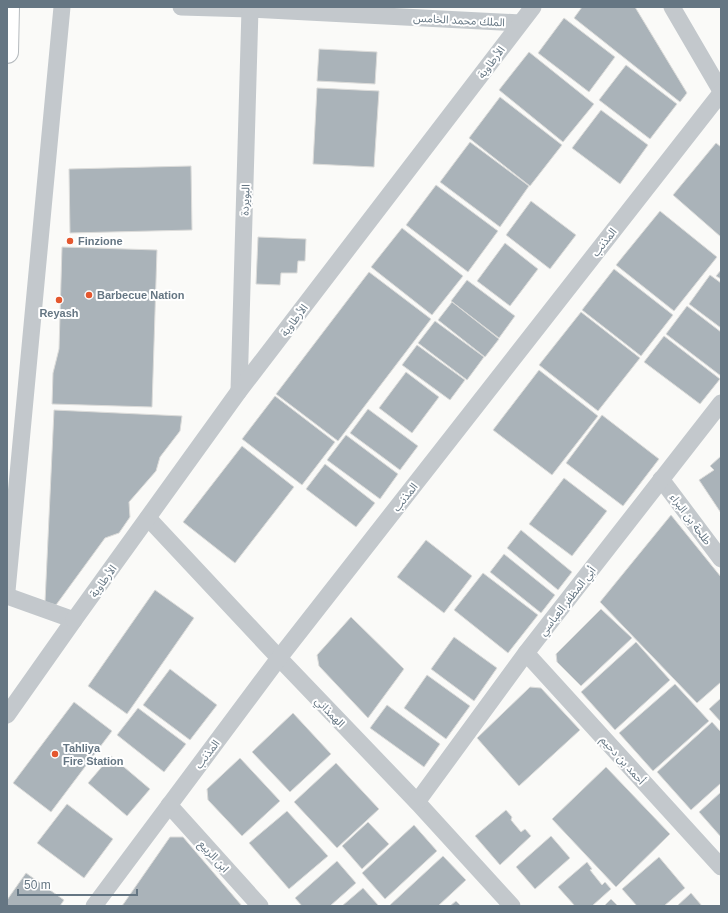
<svg xmlns="http://www.w3.org/2000/svg" width="728" height="913" font-family="Arial,'Noto Sans Arabic',sans-serif">
	<rect width="100%" height="100%" fill="#fafaf8"/>
	<!-- building -->
	<g fill="#aab3b9" stroke="#dcdcda">
		<polygon points="582,7 635,7 687,93 680,102 574,18"/>
		<polygon points="564,18 615,57 589,92 538,53"/>
		<polygon points="319,49 377,52 375,84 317,81"/>
		<polygon points="529,52 594,104 563,142 499,90"/>
		<polygon points="626,65 677,104 650,139 599,100"/>
		<polygon points="317,88 379,91 374,167 313,164"/>
		<polygon points="500,97 562,145 530,186 469,138"/>
		<polygon points="601,110 648,145 620,184 572,148"/>
		<polygon points="470,142 529,186 500,227 440,182"/>
		<polygon points="716,143 721,147 721,237 673,195"/>
		<polygon points="191,166 192,230 70,233 69,169"/>
		<polygon points="436,185 498,231 468,272 406,225"/>
		<polygon points="531,201 576,235 550,269 506,235"/>
		<polygon points="660,211 717,257 674,311 616,265"/>
		<polygon points="402,228 463,276 432,315 371,267"/>
		<polygon points="258,237 306,239 305,261 298,261 297,273 281,273 280,285 256,284"/>
		<polygon points="505,243 538,269 510,306 477,281"/>
		<polygon points="62,247 157,250 152,407 52,404 53,373 59,349"/>
		<polygon points="614,269 673,315 641,356 582,310"/>
		<polygon points="721,270 721,279 716,276"/>
		<polygon points="369,272 431,319 338,441 276,394"/>
		<polygon points="710,275 721,283 721,328 689,304"/>
		<polygon points="467,280 515,316 499,338 451,301"/>
		<polygon points="452,302 499,339 485,357 438,320"/>
		<polygon points="687,306 721,332 721,376 666,334"/>
		<polygon points="581,312 640,358 598,411 539,365"/>
		<polygon points="435,321 484,357 467,380 418,343"/>
		<polygon points="664,336 720,379 700,404 644,362"/>
		<polygon points="417,345 465,380 450,400 402,365"/>
		<polygon points="539,370 598,416 552,475 493,430"/>
		<polygon points="406,372 439,397 412,433 379,408"/>
		<polygon points="275,396 335,442 302,485 242,439"/>
		<polygon points="368,409 418,446 400,470 350,433"/>
		<polygon points="54,410 182,416 180,431 160,457 156,471 129,502 130,517 119,533 105,538 56,605 45,602"/>
		<polygon points="602,415 659,459 623,506 566,463"/>
		<polygon points="346,435 398,474 380,499 327,460"/>
		<polygon points="242,446 294,487 235,563 183,522"/>
		<polygon points="721,456 721,513 699,480 714,470 710,466"/>
		<polygon points="325,464 375,503 356,527 306,489"/>
		<polygon points="564,478 607,511 572,556 529,524"/>
		<polygon points="671,515 721,577 721,682 697,703 600,602"/>
		<polygon points="521,530 572,572 558,590 507,548"/>
		<polygon points="426,540 472,576 444,613 397,577"/>
		<polygon points="504,554 555,595 541,613 490,572"/>
		<polygon points="483,573 538,615 508,653 454,610"/>
		<polygon points="155,590 194,618 127,714 88,686"/>
		<polygon points="601,609 632,638 581,686 557,662 556,654"/>
		<polygon points="351,617 404,669 368,718 319,666 317,655"/>
		<polygon points="454,637 497,668 474,701 431,669"/>
		<polygon points="636,642 670,680 615,730 581,692"/>
		<polygon points="170,669 217,705 190,740 143,705"/>
		<polygon points="427,675 470,706 446,739 404,708"/>
		<polygon points="675,684 709,721 653,771 619,733"/>
		<polygon points="530,687 541,688 580,730 519,786 477,738"/>
		<polygon points="721,698 721,722 709,709"/>
		<polygon points="74,702 112,731 51,812 13,783"/>
		<polygon points="387,705 440,744 424,767 370,728"/>
		<polygon points="138,708 186,744 164,772 117,735"/>
		<polygon points="293,713 331,754 290,792 252,752"/>
		<polygon points="712,722 721,732 721,783 691,810 657,772"/>
		<polygon points="111,756 150,789 127,816 88,783"/>
		<polygon points="240,758 280,801 242,836 208,800 207,789"/>
		<polygon points="336,763 379,809 337,848 294,802"/>
		<polygon points="606,767 670,834 616,887 552,819"/>
		<polygon points="721,792 721,837 699,812"/>
		<polygon points="67,804 113,839 84,878 37,843"/>
		<polygon points="506,810 512,817 511,820 521,832 525,829 531,836 500,865 475,836"/>
		<polygon points="287,811 328,856 289,889 249,843"/>
		<polygon points="368,822 389,844 362,869 342,846"/>
		<polygon points="414,825 437,851 385,899 362,873"/>
		<polygon points="551,836 570,858 535,889 516,867"/>
		<polygon points="170,837 183,837 242,906 122,906"/>
		<polygon points="443,856 466,880 438,906 391,906 390,905"/>
		<polygon points="659,857 685,888 664,906 637,906 622,889"/>
		<polygon points="337,861 356,883 330,906 302,906 295,898"/>
		<polygon points="587,862 592,869 590,870 602,885 605,882 611,889 592,906 575,906 558,887"/>
		<polygon points="26,873 64,900 60,906 7,906 7,900"/>
		<polygon points="363,888 378,905 377,906 342,906"/>
		<polygon points="691,893 702,906 677,906"/>
		<polygon points="611,899 618,906 604,906"/>
		<polygon points="456,901 461,906 450,906"/>
	</g>
	<g fill="none" stroke-linecap="round" stroke-linejoin="round">
		<defs>
			<polyline id="major" points="7,52 8,7"/>
		</defs>
		<!-- major casing -->
		<use href="#major" stroke="#b5babe" stroke-width="24"/>
		<!-- minor -->
		<g stroke="#c3c8cc" stroke-width="17">
			<polyline points="181,7 250,9 520,23"/>
			<polyline points="672,7 721,91"/>
			<polyline points="239,391 250,9"/>
			<polyline points="661,479 721,559"/>
			<polyline points="148,518 279,658 417,802 512,906"/>
			<polyline points="7,591 62,7"/>
			<polyline points="7,596 74,620 7,715"/>
			<polyline points="74,620 239,391 533,7"/>
			<polyline points="526,653 721,867"/>
			<polyline points="417,802 526,653 721,403"/>
			<polyline points="169,805 260,906"/>
			<polyline points="94,906 279,658 721,93"/>
		</g>
		<!-- major -->
		<use href="#major" stroke="#fff" stroke-width="22"/>
	</g>
	<!-- markers -->
	<g fill="#e4572e" stroke="#fff" stroke-width="1.5">
		<circle cx="70" cy="241" r="4"/>
		<circle cx="89" cy="295" r="4"/>
		<circle cx="59" cy="300" r="4"/>
		<circle cx="55" cy="754" r="4"/>
	</g>
	<g text-anchor="middle" stroke-width="4" stroke-linejoin="round" paint-order="stroke">
		<!-- street labels -->
		<g font-size="11" fill="#657683" stroke="#fff">
			<text transform="translate(459 20) rotate(3)" y="4">الملك محمد الخامس</text>
			<text transform="translate(491 62) rotate(-53)" y="4">الأرطاوية</text>
			<text transform="translate(245 200) rotate(-88)" y="4">البويردة</text>
			<text transform="translate(604 242) rotate(-52)" y="4">المذنب</text>
			<text transform="translate(294 320) rotate(-53)" y="4">الأرطاوية</text>
			<text transform="translate(405 497) rotate(-52)" y="4">المذنب</text>
			<text transform="translate(691 519) rotate(53)" y="4">طلحة بن البراء</text>
			<text transform="translate(103 581) rotate(-54)" y="4">الأرطاوية</text>
			<text transform="translate(567 601) rotate(-52)" y="4">أبي المظفر العباسي</text>
			<text transform="translate(330 712) rotate(46)" y="4">الهمذاني</text>
			<text transform="translate(207 754) rotate(-53)" y="4">المذنب</text>
			<text transform="translate(623 760) rotate(48)" y="4">أحمد بن دحيم</text>
			<text transform="translate(214 856) rotate(48)" y="4">ابن الربيع</text>
		</g>
		<!-- poi labels -->
		<g font-size="11" font-weight="bold" fill="#657683" stroke="#fff" text-anchor="start">
			<text x="78" y="245">Finzione</text>
			<text x="97" y="299">Barbecue Nation</text>
			<text x="59" y="317" text-anchor="middle">Reyash</text>
			<text x="63" y="752">Tahliya<tspan x="63" dy="13">Fire Station</tspan></text>
		</g>
	</g>
	<!-- border -->
	<rect width="728" height="913" fill="none" stroke="#657683" stroke-width="16"/>
	<!-- scale -->
	<path d="M18 889v6h119v-6" fill="none" stroke="#657683" stroke-width="2"/>
	<text x="24" y="889" font-size="12" fill="#657683" stroke="#ffffff" stroke-width="3" paint-order="stroke">50 m</text>
</svg>
